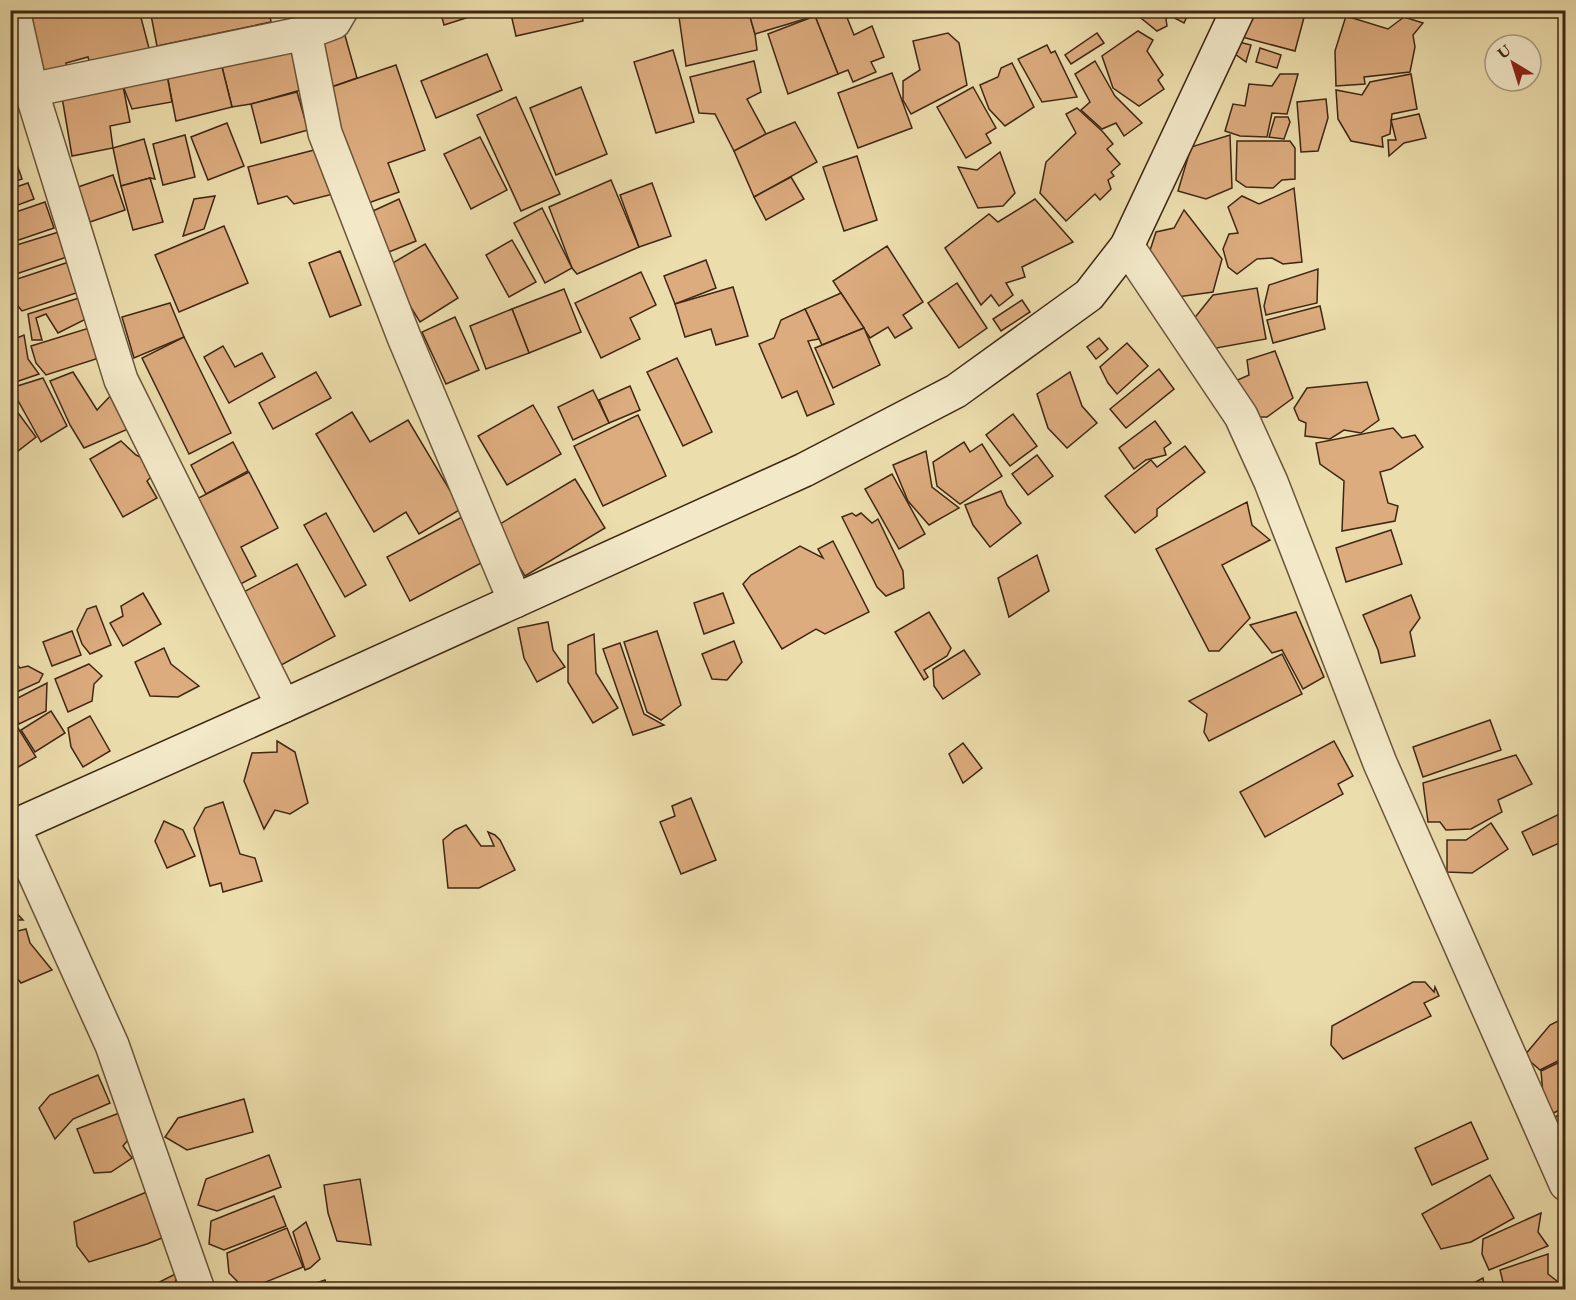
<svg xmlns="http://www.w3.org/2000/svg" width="1576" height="1300" font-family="'EB Garamond',serif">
	<rect width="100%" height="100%" fill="#ecddac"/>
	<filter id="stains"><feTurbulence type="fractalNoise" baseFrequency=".00333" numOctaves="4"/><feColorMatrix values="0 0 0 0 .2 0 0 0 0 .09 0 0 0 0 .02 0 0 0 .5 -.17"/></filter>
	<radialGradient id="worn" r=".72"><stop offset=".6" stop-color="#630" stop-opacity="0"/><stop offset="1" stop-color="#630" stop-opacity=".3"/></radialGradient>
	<!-- building -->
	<g fill="#dcab7e" stroke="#3f2713" stroke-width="1.5">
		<polygon points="19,10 139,10 151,56 92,72 88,57 66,63 70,78 38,86"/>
		<polygon points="150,10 269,10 271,22 157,46"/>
		<polygon points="440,10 491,10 444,25"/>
		<polygon points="510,10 581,10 583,21 516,36"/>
		<polygon points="678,10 748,10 755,34 757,50 686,66"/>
		<polygon points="748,10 814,10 815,16 755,34"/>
		<polygon points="830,10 844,10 854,35 872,26 884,57 871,62 876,72 853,82 848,70 838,74 815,16"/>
		<polygon points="1190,10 1184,23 1169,15 1166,19 1167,26 1157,31 1131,10"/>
		<polygon points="1254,10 1306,10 1295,51 1242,37"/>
		<polygon points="815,16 838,74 788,94 768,34"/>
		<polygon points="1346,16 1388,29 1404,17 1423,23 1413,35 1415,47 1410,72 1364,77 1365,84 1336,86 1335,51"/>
		<polygon points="1138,31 1153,40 1147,51 1163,75 1158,80 1164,89 1139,106 1113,88 1102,56"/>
		<polygon points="344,32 357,78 320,91 312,41"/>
		<polygon points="948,33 959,43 967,85 911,114 903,100 903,81 920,70 913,41"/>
		<polygon points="1097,33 1104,43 1071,64 1065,55"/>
		<polygon points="1239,42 1251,45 1246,62 1235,54"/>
		<polygon points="296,43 308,88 251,104 232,107 221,63"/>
		<polygon points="1047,45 1051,53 1055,51 1077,97 1042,102 1018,59"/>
		<polygon points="1260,48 1281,55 1277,68 1256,62"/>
		<polygon points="673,50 694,122 656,133 634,62"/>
		<polygon points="487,54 502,90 436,118 421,81"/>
		<polygon points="754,61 761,92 747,99 766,134 734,151 715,114 699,113 690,77"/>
		<polygon points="1095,61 1115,96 1142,123 1124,136 1116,123 1102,129 1081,110 1090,102 1075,74"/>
		<polygon points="221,63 232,107 176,121 167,75"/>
		<polygon points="1012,63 1034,107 1005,126 989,109 980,85 998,77 1001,68"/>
		<polygon points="396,65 425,150 388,163 399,192 360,206 320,91"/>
		<polygon points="892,73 912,128 858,148 838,93"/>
		<polygon points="1280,74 1298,74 1287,114 1272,113 1267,137 1240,136 1225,131 1233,104 1245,106 1249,84 1272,86"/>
		<polygon points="1411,74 1417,109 1392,114 1390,134 1382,137 1383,147 1351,141 1338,119 1336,90 1362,95 1370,82"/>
		<polygon points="167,75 172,102 132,109 123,86"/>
		<polygon points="123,86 130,122 110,126 113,148 72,156 62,97"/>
		<polygon points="581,87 607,154 556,175 530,108"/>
		<polygon points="973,87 996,128 986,134 991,143 966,158 937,107"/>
		<polygon points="297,92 308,130 261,143 251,104"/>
		<polygon points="516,97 560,194 521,211 477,115"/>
		<polygon points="1326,99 1328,118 1318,151 1301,152 1297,102"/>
		<polygon points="1077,108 1103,132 1113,144 1107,149 1120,164 1111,172 1114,176 1108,180 1111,189 1100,200 1095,194 1066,221 1040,193 1046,162 1076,133 1066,114"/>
		<polygon points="1419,114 1426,138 1404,143 1389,156 1388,140 1396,140 1391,120"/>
		<polygon points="1275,117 1288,117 1290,122 1284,139 1269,137"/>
		<polygon points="795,122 817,162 754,197 734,151 766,134"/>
		<polygon points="227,123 244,166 208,180 191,137"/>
		<polygon points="185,135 195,177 163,185 153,144"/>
		<polygon points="1230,135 1232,188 1206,199 1178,191 1191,147"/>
		<polygon points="480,137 507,190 471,209 444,154"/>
		<polygon points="144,139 155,179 150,178 121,186 113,148"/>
		<polygon points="1237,141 1290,141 1295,148 1295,179 1282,180 1273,188 1246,187 1236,180"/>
		<polygon points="11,147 22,179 10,183 10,147"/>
		<polygon points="322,148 333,194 294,204 287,196 258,204 248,167"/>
		<polygon points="1000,152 1015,193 1003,206 978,208 958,167 977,170"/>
		<polygon points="857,156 877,220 844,231 823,167"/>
		<polygon points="113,175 125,210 90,222 78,187"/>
		<polygon points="791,177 804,199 766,220 754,197"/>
		<polygon points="150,178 163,222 133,230 121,186"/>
		<polygon points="611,180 639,247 577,274 572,268 549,207"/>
		<polygon points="28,183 34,199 10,208 10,189"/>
		<polygon points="652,183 671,236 639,247 620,195"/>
		<polygon points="1294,188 1302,262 1283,264 1272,258 1257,259 1237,274 1228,267 1223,249 1229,234 1238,233 1228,207 1242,196 1259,204"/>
		<polygon points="215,196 204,229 183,236 194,199"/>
		<polygon points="399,199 416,241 389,252 373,211"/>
		<polygon points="1035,199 1073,242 1022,267 1025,277 1006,283 1013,295 999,306 991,295 981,305 945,248 989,214 998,222"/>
		<polygon points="45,202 54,228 10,243 10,214"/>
		<polygon points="542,208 572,268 545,283 514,223"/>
		<polygon points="1184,210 1222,259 1213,292 1177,297 1145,266 1156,232 1174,228"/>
		<polygon points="224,226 248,283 179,312 155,255"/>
		<polygon points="62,231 67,257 10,276 10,247"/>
		<polygon points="512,240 536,282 509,297 486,255"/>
		<polygon points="425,244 458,298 420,322 386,267"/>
		<polygon points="887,246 923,302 903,315 912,328 895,338 888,327 870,338 833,281"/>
		<polygon points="340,251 361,305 330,317 309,263"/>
		<polygon points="75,260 85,290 22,311 12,299 14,280"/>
		<polygon points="706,260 716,288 675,304 664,276"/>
		<polygon points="1318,269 1317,303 1266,315 1264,306 1269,285"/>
		<polygon points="641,272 656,305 630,318 640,339 601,358 575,303"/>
		<polygon points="957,283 987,328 959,348 928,303"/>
		<polygon points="733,287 748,336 716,345 711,329 685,337 675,304"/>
		<polygon points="1257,288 1266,339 1200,351 1188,326 1213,295"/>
		<polygon points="564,289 581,332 529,353 512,309"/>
		<polygon points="841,293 864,328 822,345 805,309"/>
		<polygon points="79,298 88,318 58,333 46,314 36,318 42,340 32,340 28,314"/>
		<polygon points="1022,300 1030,312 1001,331 993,319"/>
		<polygon points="170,303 184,337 134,358 122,317"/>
		<polygon points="1320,306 1325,329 1273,343 1267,320"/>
		<polygon points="512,309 529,353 486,369 470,326"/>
		<polygon points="805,309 819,339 808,341 834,404 807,416 797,391 782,398 759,344 774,338 781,320"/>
		<polygon points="455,317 479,370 446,384 422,332"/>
		<polygon points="89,328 99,341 96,359 46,375 36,363 31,346"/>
		<polygon points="864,328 880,365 833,388 815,348"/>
		<polygon points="24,335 28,359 39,374 10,384 10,341"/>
		<polygon points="184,337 231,433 189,454 142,358"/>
		<polygon points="1099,338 1108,349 1096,359 1087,347"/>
		<polygon points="1127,343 1148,366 1117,394 1108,383 1100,367"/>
		<polygon points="223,346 235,367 262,353 275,377 229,403 204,357"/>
		<polygon points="1275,351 1293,398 1267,417 1246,417 1224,386 1249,375 1247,360"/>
		<polygon points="677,358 712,432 683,446 647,372"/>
		<polygon points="1159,369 1174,389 1126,428 1110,409"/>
		<polygon points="73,372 97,410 115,391 135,426 84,448 70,425 50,381"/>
		<polygon points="316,372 331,398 273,429 259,403"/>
		<polygon points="1070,372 1082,406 1097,423 1067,448 1048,428 1037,394"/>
		<polygon points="43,378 67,426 41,442 11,388"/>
		<polygon points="1367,382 1379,420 1361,433 1344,430 1330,439 1305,436 1306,423 1299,420 1294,408 1307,388"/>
		<polygon points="630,386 640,410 609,423 599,400"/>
		<polygon points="593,390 609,423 573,440 558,407"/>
		<polygon points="10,402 36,437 18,451 10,453"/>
		<polygon points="533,405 561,454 507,485 478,436"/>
		<polygon points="352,412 370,442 408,420 461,509 419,534 406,512 374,532 316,434"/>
		<polygon points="1013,414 1037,446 1010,466 986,435"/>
		<polygon points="638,415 666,476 603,506 574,446"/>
		<polygon points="1155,421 1171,443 1164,448 1166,455 1146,460 1134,469 1119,448"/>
		<polygon points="1393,428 1402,438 1415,435 1423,447 1391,469 1380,472 1388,503 1398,506 1395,521 1342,531 1344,481 1320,464 1316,443"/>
		<polygon points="121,441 136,455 145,459 153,475 147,481 157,498 123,517 90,459"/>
		<polygon points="233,442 248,471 206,494 191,465"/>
		<polygon points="964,442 970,452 982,444 1002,476 960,504 937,486 933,462"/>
		<polygon points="1185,446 1205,472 1157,509 1157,516 1135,533 1105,496 1151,460 1157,467"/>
		<polygon points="926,451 932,487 959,508 929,525 908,501 893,465"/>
		<polygon points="1037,455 1053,476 1028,495 1012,474"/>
		<polygon points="249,472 278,528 241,547 256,576 229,590 185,505"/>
		<polygon points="892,474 925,534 899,549 865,489"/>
		<polygon points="575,479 605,528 525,576 495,527"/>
		<polygon points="1001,491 1007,505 1021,523 990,547 973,525 965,505"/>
		<polygon points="1247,502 1252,525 1270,540 1222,565 1250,618 1219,651 1209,651 1156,549"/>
		<polygon points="326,513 366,585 345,597 304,525"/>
		<polygon points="852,513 856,516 861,513 872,523 878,519 903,571 904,588 886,596 877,587 842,517"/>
		<polygon points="462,517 485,561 410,601 387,557"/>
		<polygon points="1391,530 1402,564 1346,582 1336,548"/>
		<polygon points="833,541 869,612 825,634 816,629 782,649 743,584 751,575 800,546 823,558 818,549"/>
		<polygon points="1037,555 1049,591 1009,617 998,578"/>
		<polygon points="297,564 335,636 272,670 234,597"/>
		<polygon points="143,593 161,624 123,646 110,623 123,616 121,606"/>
		<polygon points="723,593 734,623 704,634 694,603"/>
		<polygon points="1411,595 1420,618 1410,632 1415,656 1381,663 1378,650 1363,615"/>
		<polygon points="96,606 111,645 90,654 82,644 77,630 87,609"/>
		<polygon points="929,612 951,648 947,656 924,670 928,677 924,680 895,632"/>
		<polygon points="1296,612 1324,677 1303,689 1282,650 1272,653 1250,625"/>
		<polygon points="548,622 553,650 565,667 537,682 524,658 518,628"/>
		<polygon points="72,631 81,655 52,666 43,642"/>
		<polygon points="657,631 681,705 661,720 647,712 624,642"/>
		<polygon points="594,634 596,673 618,708 593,723 568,682 568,645"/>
		<polygon points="734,641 742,662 727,680 712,679 702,654"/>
		<polygon points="620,643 644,714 664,725 633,735 603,649"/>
		<polygon points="164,648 171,664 199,686 178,697 150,696 135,662"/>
		<polygon points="964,650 980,674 943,699 934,686 933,669"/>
		<polygon points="1282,654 1302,694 1209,741 1204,732 1207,714 1189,701"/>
		<polygon points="10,656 20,668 28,666 43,674 39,682 10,695"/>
		<polygon points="89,664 102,676 94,684 92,701 68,712 55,679"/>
		<polygon points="47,683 46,711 19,724 10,706 10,702"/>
		<polygon points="51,711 65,733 35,752 21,730"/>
		<polygon points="10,715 36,757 13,770 10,766"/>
		<polygon points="90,716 110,751 83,767 71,747 68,728"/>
		<polygon points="1490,720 1501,750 1423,777 1413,747"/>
		<polygon points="277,741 295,752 308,803 290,814 275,810 264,829 244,781 252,753 277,752"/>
		<polygon points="1334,741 1353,776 1338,784 1343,794 1265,837 1240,792"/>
		<polygon points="963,743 982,768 963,783 949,754"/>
		<polygon points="1516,755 1532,784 1498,800 1502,812 1471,829 1446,830 1440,822 1428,822 1423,783"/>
		<polygon points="1566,787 1566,840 1533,855 1522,832 1564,812 1559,801 1559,790"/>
		<polygon points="691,798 716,860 681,874 660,822 675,816 672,806"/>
		<polygon points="223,802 240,854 255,858 262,881 223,892 221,883 210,886 194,828 205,808"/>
		<polygon points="164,821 183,830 195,856 167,868 155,841"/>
		<polygon points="1491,823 1508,849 1472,873 1447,872 1447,840 1466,840"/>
		<polygon points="466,825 481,846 494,846 488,832 495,835 500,840 515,870 479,888 448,888 443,840 455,830"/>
		<polygon points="10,905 11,907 23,920 10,920"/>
		<polygon points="26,929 30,943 52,970 21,983 10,969 10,933"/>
		<polygon points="1413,982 1425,982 1434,992 1435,987 1439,996 1424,1003 1431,1016 1343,1059 1331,1045 1332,1026"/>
		<polygon points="1566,1017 1566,1057 1540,1070 1524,1056 1550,1025"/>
		<polygon points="1566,1059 1566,1107 1545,1117 1541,1071"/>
		<polygon points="98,1075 110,1103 73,1119 55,1139 39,1108 50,1095"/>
		<polygon points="244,1099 253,1132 187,1150 165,1137 178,1118"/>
		<polygon points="1566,1111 1566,1161 1544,1123"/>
		<polygon points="122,1112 132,1135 123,1146 132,1158 111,1172 94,1173 77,1129"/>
		<polygon points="1471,1122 1488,1159 1432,1185 1415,1148"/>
		<polygon points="269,1155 281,1187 217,1211 198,1205 206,1179"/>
		<polygon points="1490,1175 1514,1218 1471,1242 1441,1249 1422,1214"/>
		<polygon points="360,1179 371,1245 337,1241 328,1213 324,1185"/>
		<polygon points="149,1191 167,1236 147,1244 89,1262 77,1246 74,1222"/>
		<polygon points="274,1196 286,1226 224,1250 209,1244 211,1221"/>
		<polygon points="1541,1213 1538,1232 1548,1246 1489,1270 1482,1254 1483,1239"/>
		<polygon points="306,1222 320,1259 310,1268 305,1270 293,1232"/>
		<polygon points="287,1228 303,1267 246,1290 229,1273 227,1253"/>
		<polygon points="1548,1254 1548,1274 1566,1288 1566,1290 1505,1290 1500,1270"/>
		<polygon points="10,1265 25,1290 10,1290"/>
		<polygon points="177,1273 174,1290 144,1290"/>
		<polygon points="1483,1278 1485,1290 1461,1290"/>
		<polygon points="325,1280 328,1290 296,1290"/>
	</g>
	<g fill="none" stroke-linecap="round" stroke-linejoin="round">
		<defs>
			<g id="street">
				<polyline points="13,10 31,90 121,380 283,706"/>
				<polyline points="341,10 334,22 305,33 325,133 404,337 515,601"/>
				<polyline points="31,90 305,33"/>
				<polyline points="1127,246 1241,416 1271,482 1380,763 1566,1184"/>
				<polyline points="13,826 112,1045 198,1290"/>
			</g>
			<polyline id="secondary" points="10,828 283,706 804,470 956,391 1089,295 1127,246 1238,10"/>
		</defs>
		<!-- street casing -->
		<use href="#street" stroke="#6a5439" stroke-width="36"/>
		<!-- secondary casing -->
		<use href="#secondary" stroke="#3f2713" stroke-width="36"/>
		<!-- street -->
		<use href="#street" stroke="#f3e9c9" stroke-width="33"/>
		<!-- secondary -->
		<use href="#secondary" stroke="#f3e9c9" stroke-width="33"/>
	</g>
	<!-- margin -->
	<rect width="1576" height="1300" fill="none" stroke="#ecddac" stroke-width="36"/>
	<rect x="12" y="12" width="1552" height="1276" fill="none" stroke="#3f2713" stroke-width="3"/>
	<rect x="18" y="18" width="1540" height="1264" fill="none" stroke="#3f2713" stroke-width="1.5"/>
	<!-- north arrow -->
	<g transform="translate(1513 63) rotate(322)"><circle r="28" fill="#f3e9c9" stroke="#ab9b80" stroke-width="1.5"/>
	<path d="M0-4.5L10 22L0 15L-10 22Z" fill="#8f2418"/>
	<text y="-9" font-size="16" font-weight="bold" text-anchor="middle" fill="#3f2713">U</text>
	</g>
	<rect width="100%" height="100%" filter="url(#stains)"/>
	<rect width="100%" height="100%" fill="url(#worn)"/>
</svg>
